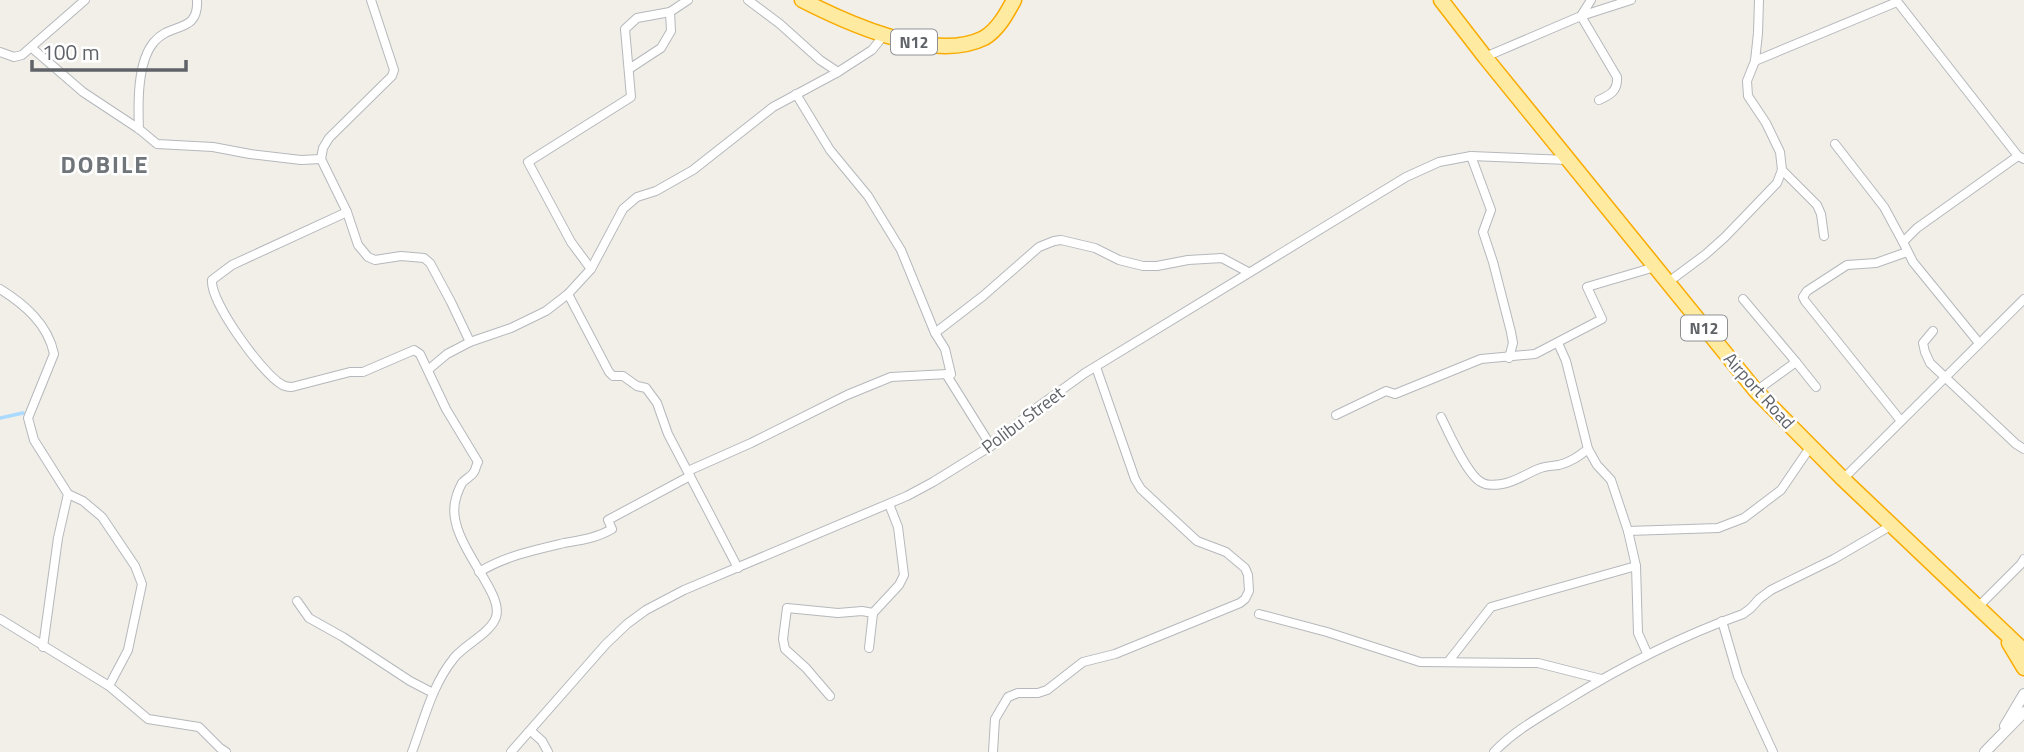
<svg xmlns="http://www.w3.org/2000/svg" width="2024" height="752" font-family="'Titillium Web',sans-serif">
	<rect width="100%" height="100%" fill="#f1efe8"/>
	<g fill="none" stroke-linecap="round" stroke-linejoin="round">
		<!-- stream -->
		<polyline stroke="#aadaff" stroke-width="3.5" points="0,418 23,413"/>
		<defs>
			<g id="minor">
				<polyline points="371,0 394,70 392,76 329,138 323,148 321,159 347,212 358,245 368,257 375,260 401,256 424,258 430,263 451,302 470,342"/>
				<polyline points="748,0 780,24 820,60 838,72"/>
				<path d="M1591,0L1581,16L1617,77C1618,91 1610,95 1599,100"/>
				<polyline points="1896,0 2018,156 2024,159"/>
				<polyline points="32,48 83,92 139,129 157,144 213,147 250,154 301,160 321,159"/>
				<polyline points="0,52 14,57 22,55 85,0"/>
				<polyline points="1485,57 1581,16 1631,0"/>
				<polyline points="1755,61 1897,2"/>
				<polyline points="629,69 661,48 671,31 670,12"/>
				<polyline points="796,94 830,150 868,196 901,250 935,333 945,349 951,374 946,374 991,446"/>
				<path d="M139,129C138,104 137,62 154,42C170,22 199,34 197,0"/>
				<polyline points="1835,144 1884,207 1903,242"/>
				<polyline points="1471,156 1491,210 1483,232 1493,262 1511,332 1513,343 1509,358"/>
				<polyline points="1782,170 1817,205 1821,214 1824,236"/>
				<path d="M347,212L232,265L212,280C210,302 262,373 281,384C285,387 288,387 292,387L350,372H363L414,350L420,354L446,409L478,462C476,465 476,469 474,472C471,477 465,479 462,483C460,487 457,494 456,498C443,539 505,590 496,617C491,633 464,645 454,658C432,685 424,720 412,752"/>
				<polyline points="591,269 571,242 528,162 631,97 625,29 637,18 670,12 688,0"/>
				<polyline points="1667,283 1706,254 1725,237 1777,183 1782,170 1780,152 1766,123 1748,96 1747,81 1755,61 1758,33 1759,0"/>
				<path d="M0,289C24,304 48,324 54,354L28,418L34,440L68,494L58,538L43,647"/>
				<polyline points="568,294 609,372 613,376 623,376 637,386 646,388 657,403 668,434 738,568"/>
				<polyline points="1743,299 1796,362 1756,391"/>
				<polyline points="1933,331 1923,343 1925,352 1930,363 2016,444 2024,449"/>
				<polyline points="935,333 983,296 1039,247 1054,241 1061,240 1095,248 1119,260 1143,266 1157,266 1188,260 1222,258 1248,272"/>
				<polyline points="1558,343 1566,361 1588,449 1597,465 1611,480 1628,531 1636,566 1638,633 1647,653"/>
				<polyline points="1979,343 1913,262 1903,242 1917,228 2018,156"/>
				<polyline points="1796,362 1816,387"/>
				<polyline points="428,370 447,354 470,342 511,328 546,311 568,294 591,269 623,209 637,197 656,191 693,170 773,107 838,72 872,50 884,35"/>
				<polyline points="1336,415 1386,391 1395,394 1481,359 1535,354 1602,319 1587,287 1655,267"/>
				<path d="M1441,417C1448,431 1467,475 1481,482C1487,486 1496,485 1502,484C1515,482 1526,474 1538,469C1545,466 1552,466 1559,465C1571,462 1579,456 1588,449"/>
				<polyline points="1901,421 1805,301 1803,297 1807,291 1847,265 1876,263 1907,252"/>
				<polyline points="688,471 751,443 847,395 891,377 948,374"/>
				<polyline points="1843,479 2024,299"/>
				<polyline points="68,494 83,501 102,517 135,566 142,584 128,650 109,686"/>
				<polyline points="1628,531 1718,528 1744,518 1781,490 1811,446"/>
				<path d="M479,572C506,556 534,550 564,543C581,540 597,538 612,529L608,520L690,476"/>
				<polyline points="297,601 309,618 343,637 410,681 433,693"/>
				<polyline points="1978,607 2021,564 2024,559"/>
				<polyline points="1259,614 1327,632 1420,662 1538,663 1601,679"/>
				<polyline points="0,619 109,686 148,719 199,727 220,748 226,752"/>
				<polyline points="1722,621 1738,676 1773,752"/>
				<polyline points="869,648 873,613 899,585 904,575 898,527 889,504"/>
				<polyline points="1448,662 1491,607 1636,566"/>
				<polyline points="830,696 806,668 785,649 783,639 787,608 838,613 862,611 873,613"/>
				<polyline points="531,731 542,741 548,752"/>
				<polyline points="511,752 606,644 627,624 646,610 684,590 907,496 933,482 991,446 1035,409 1085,373 1406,177 1439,162 1471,156 1568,160"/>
				<polyline points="993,752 995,719 1008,697 1018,693 1038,693 1047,690 1083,662 1115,654 1240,603 1245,599 1249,591 1248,575 1245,568 1226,552 1197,541 1141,489 1135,479 1096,367"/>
				<path d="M1494,752C1514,731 1538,718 1564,702C1622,666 1678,637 1743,614L1751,608L1759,599L1771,590L1834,559L1892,525"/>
			</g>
			<g id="tertiary">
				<polyline points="2005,726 2024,694"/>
				<polyline points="1985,752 2024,712"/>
			</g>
			<g id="trunk">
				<path d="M802,0C847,23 934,63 984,38C998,30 1007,13 1014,0"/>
				<polyline points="1441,0 1485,57 1756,391 1843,479 2024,651"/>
				<polyline points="2009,643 2024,668"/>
			</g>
		</defs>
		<!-- minor casing -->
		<use href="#minor" stroke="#b5b8bc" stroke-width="10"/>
		<!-- tertiary casing -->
		<use href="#tertiary" stroke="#b5b8bc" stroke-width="12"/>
		<!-- trunk casing -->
		<use href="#trunk" stroke="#f9ab00" stroke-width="17"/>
		<!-- minor -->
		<use href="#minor" stroke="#fff" stroke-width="8"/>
		<!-- tertiary -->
		<use href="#tertiary" stroke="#fff" stroke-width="10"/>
		<!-- trunk -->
		<use href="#trunk" stroke="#feeaa1" stroke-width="14"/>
	</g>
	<g text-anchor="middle" stroke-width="5" stroke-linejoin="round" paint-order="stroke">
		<!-- shield labels -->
		<g fill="#fff" stroke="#8f9295" stroke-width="2">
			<rect x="891" y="29.5" width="46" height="25" rx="5"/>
			<rect x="1681" y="315.5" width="46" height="25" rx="5"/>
		</g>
		<g font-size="16" font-weight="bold" fill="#5f6368">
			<text x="914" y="48">N12</text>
			<text x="1704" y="334">N12</text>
		</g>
		<!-- street labels -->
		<g font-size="18" fill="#5f6368" stroke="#fff">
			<text transform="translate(1759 391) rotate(48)" y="6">Airport Road</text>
			<text transform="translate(1023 420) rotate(-37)" y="6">Polibu Street</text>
		</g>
		<!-- district labels -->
		<g font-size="24" font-weight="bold" letter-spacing="2" fill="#70757a" stroke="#fff">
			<text x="105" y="173">DOBILE</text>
		</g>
	</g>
	<!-- scale -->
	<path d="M32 60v10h154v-10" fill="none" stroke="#5f6368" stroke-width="3.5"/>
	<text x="42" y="60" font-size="21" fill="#5f6368" stroke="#ffffff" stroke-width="5" paint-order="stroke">100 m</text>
</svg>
